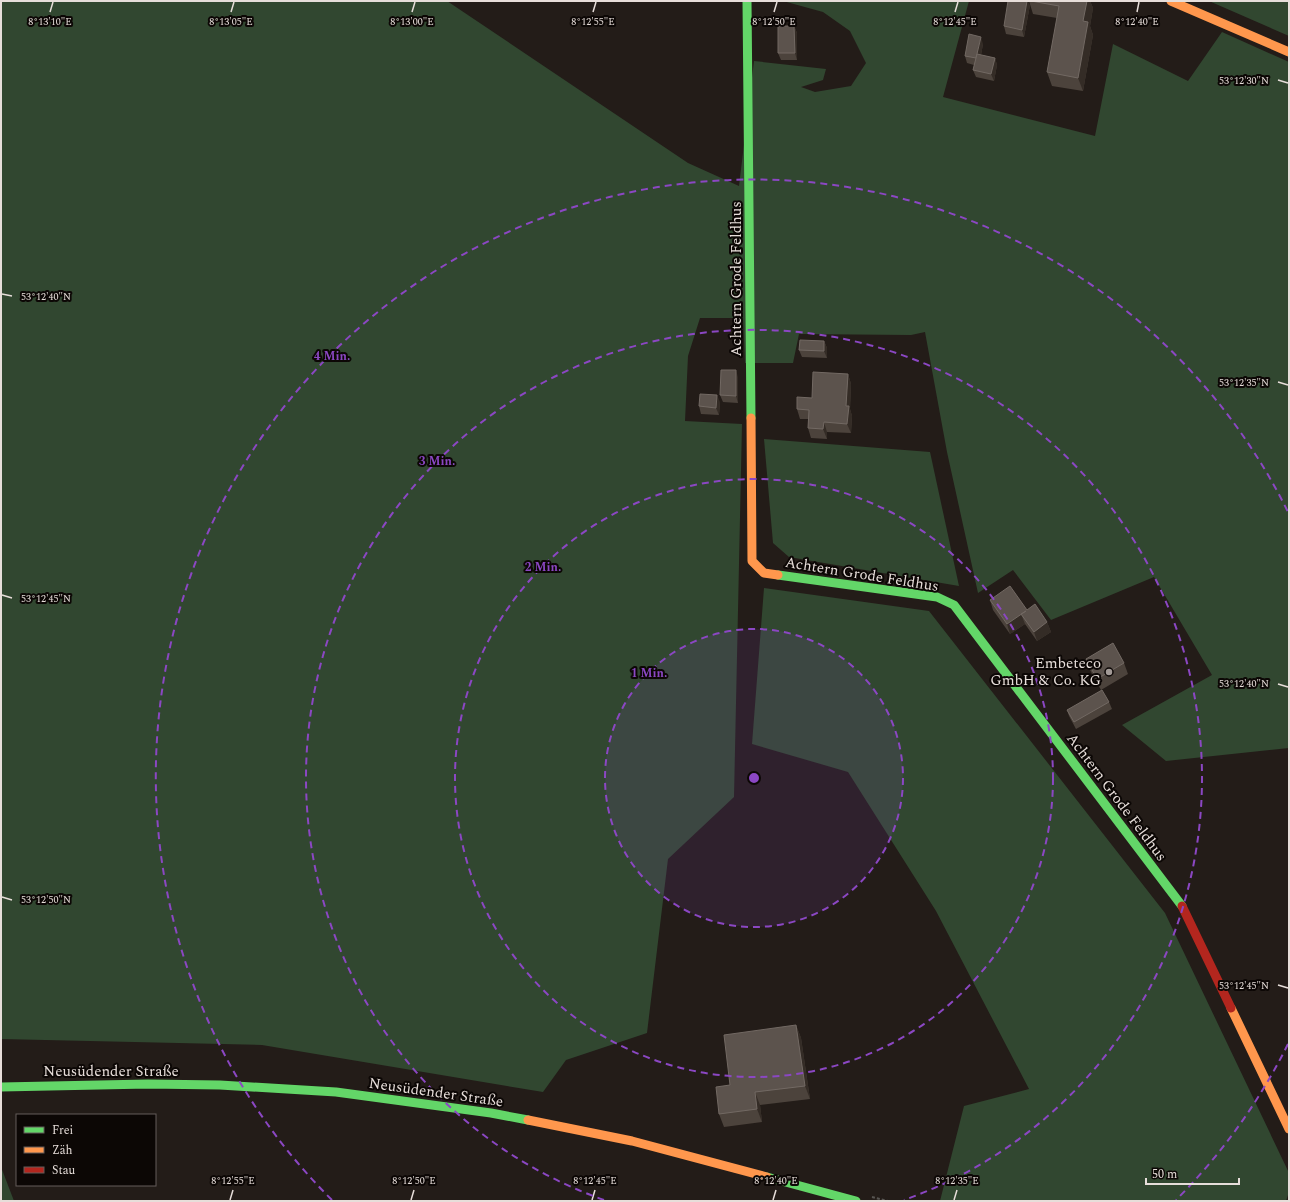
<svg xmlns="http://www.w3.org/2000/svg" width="1290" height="1202" font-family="Spectral,serif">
	<rect width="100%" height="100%" fill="#231c18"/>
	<!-- green -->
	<g fill="#314730">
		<polygon points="1,1 447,1 688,163 739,186 754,61 826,69 823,80 801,87 815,92 851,86 866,63 850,31 823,12 783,1 969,1 943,97 1095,136 1113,44 1188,81 1222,32 1289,62 1289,748 1166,761 1122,725 1212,675 1154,577 1051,620 1013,570 978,593 947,452 925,332 911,335 799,334 793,363 745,363 743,318 700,318 688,356 685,421 742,424 734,797 668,859 647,1033 566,1060 543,1092 262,1045 1,1039"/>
		<polygon points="1209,1 1289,1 1289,36"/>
		<polygon points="764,439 930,452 959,586 789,557 773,543"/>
		<polygon points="764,588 929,611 1165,913 1289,1173 1289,1192 1286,1201 940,1201 964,1106 1029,1089 936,911 848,772 752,744"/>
		<polygon points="1,1167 14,1201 1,1201"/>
	</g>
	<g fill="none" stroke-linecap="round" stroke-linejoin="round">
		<!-- path -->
		<polyline stroke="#585552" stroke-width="2" stroke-dasharray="3 2" stroke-linecap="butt" points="872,1197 888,1201"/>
		<!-- fast -->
		<g stroke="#63d668" stroke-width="9">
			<polyline points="747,1 751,418"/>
			<polyline points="778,575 937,597 954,605 1182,906"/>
			<polyline points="1,1087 148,1084 220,1085 336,1092 491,1113 528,1120"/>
			<polyline points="767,1177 856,1201"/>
		</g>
		<!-- slow -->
		<g stroke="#ff974d" stroke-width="9">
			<polyline points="1171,1 1289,52"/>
			<polyline points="751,418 752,561 764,573 778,575"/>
			<polyline points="1231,1008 1289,1129"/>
			<polyline points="528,1120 632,1141 767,1177"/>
		</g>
		<!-- jam -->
		<polyline stroke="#b3261e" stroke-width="9" points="1182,906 1231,1008"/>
	</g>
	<!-- wall -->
	<g fill="#4c433c">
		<polygon points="1029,1 1090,1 1093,8 1090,26 1093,35 1083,91 1052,86 1047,72 1057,18 1033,14"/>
		<polygon points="1030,5 1024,37 1006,34 1004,26"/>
		<polygon points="794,26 797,33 797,60 781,60 778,53"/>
		<polygon points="983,44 981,55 995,58 997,65 994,81 976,77 973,70 974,65 967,63 965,56"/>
		<polygon points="824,341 827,348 827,358 802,357 799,350"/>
		<polygon points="848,374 851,384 850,409 852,416 851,433 827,432 827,439 811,438 808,428 808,419 800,419 797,409 812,398"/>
		<polygon points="738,377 738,403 723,402 720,395"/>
		<polygon points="720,402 719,415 701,414 699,406"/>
		<polygon points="990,600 1027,610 1047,622 1051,632 1037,641 1025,624 1010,634 993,610"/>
		<polygon points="1086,659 1124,663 1128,674 1101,690 1090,670"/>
		<polygon points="1109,702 1112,709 1076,729 1069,716 1067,710"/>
		<polygon points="796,1025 801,1038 810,1099 760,1105 762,1122 724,1127 719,1114 730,1085"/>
	</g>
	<!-- shaded-wall -->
	<g fill="#342c26">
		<polygon points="1027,1 1028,1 1030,5 1024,37 1022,30"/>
		<polygon points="1087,1 1090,1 1093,8 1090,26 1093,35 1083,91 1078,78 1083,21"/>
		<polygon points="794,26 797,33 797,60 795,53"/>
		<polygon points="981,37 983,44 979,65 976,58"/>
		<polygon points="995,58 997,65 994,81 991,74"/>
		<polygon points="824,341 827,348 827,358 824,351"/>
		<polygon points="736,370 738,377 738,403 736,396"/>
		<polygon points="848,374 851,384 850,409 852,416 851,433 847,424 846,406"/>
		<polygon points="717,395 720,402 719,415 716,408"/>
		<polygon points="824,422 827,432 827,439 823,429"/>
		<polygon points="1021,614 1025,624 1010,634 1007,624"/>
		<polygon points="1047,622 1051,632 1037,641 1034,632"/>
		<polygon points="796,1025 801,1038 810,1099 805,1086"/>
		<polygon points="755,1092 760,1105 762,1122 757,1109"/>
	</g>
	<!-- building -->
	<g fill="#5c534d" stroke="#726963">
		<polygon points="1008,1 1027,1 1022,30 1004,26"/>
		<polygon points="1031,1 1087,1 1083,21 1088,22 1078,78 1047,72 1059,6"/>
		<polygon points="778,26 794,26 795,53 778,53"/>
		<polygon points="969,34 981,37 976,58 965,56"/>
		<polygon points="977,54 995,58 991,74 973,70"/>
		<polygon points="800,340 824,341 824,351 799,350"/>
		<polygon points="721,370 736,370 736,396 720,395"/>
		<polygon points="813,372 848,374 846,406 849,406 847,424 824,422 823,429 808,428 809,410 797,409 797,397 812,398"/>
		<polygon points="700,394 717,395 716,408 699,406"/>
		<polygon points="1010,586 1027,610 1035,604 1047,622 1034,632 1021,614 1026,611 1007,624 990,600"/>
		<polygon points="1113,643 1124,663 1097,679 1086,659"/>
		<polygon points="1102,690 1109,702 1074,722 1067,710"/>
		<polygon points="796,1025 805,1086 755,1092 757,1109 719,1114 716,1087 730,1085 724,1035"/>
	</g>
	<!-- ticks -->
	<path fill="none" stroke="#e7deda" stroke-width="1.5" d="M50,12L53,2M231,12L234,2M412,12L415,2M593,12L596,2M774,12L777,2M955,12L958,2M1137,12L1139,2M1278,80L1288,83M2,294L12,296M1278,382L1288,385M2,595L12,598M1278,684L1288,687M2,897L12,900M1278,985L1288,988M230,1200L233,1190M411,1200L414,1190M592,1200L595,1190M773,1200L776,1190M954,1200L957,1190"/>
	<!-- distance rings -->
	<circle cx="754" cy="778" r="149" fill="#8b47c3" fill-opacity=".12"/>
	<g fill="none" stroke="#8b47c3" stroke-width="2" stroke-dasharray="7 5">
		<circle cx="754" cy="778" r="149"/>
		<circle cx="754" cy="778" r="299"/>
		<path d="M604 1200A448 448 0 1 1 904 1200"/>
		<path d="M1288 1044A597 597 0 0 1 1176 1200M332 1200A597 597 0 1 1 1288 512"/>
	</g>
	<!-- markers -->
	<circle fill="#a29a96" stroke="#0c0705" stroke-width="1.5" cx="1109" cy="672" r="4"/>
	<g text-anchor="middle" stroke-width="4" stroke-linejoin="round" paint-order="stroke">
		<!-- street labels -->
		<g font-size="15" fill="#e7deda" stroke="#0c0705">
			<text transform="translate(736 279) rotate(-90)" y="5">Achtern Grode Feldhus</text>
			<text transform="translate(862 574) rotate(9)" y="5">Achtern Grode Feldhus</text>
			<text transform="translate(1117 797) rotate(53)" y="5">Achtern Grode Feldhus</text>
			<text x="111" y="1076">Neusüdender Straße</text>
			<text transform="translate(436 1092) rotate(8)" y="5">Neusüdender Straße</text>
		</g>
		<!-- poi labels -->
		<g font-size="15" fill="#e7deda" stroke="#0c0705" text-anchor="end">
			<text x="1101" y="668">Embeteco<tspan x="1101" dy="17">GmbH &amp; Co. KG</tspan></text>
		</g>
	</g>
	<g font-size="10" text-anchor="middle" fill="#e7deda" stroke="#0c0705" stroke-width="4" stroke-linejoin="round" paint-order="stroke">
		<text x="50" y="25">8°13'10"E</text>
		<text x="231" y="25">8°13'05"E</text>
		<text x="412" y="25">8°13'00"E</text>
		<text x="593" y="25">8°12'55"E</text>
		<text x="774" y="25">8°12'50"E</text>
		<text x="955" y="25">8°12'45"E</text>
		<text x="1137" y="25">8°12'40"E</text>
		<text x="1244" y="84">53°12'30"N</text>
		<text x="46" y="300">53°12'40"N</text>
		<text x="1244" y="386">53°12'35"N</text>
		<text x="46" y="602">53°12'45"N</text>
		<text x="1244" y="687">53°12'40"N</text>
		<text x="46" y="903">53°12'50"N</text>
		<text x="1244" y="989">53°12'45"N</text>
		<text x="233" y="1184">8°12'55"E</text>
		<text x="414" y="1184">8°12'50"E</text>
		<text x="595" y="1184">8°12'45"E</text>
		<text x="776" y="1184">8°12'40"E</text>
		<text x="957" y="1184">8°12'35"E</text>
	</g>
	<circle cx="754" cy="778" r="6" fill="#8b47c3" stroke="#0c0705" stroke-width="2"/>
	<g font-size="12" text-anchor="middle" font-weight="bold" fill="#8b47c3" stroke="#0c0705" stroke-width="4" stroke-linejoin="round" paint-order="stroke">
		<text x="332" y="360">4 Min.</text>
		<text x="437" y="465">3 Min.</text>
		<text x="543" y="571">2 Min.</text>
		<text x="649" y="677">1 Min.</text>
	</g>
	<!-- border -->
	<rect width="1290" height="1202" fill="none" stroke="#e7deda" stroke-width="4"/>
	<!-- legend -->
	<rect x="16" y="1114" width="140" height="72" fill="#0c0705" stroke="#645d5a"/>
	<rect x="24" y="1127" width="20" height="6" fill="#63d668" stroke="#645d5a"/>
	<text x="52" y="1134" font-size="12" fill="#e7deda">Frei</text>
	<rect x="24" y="1147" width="20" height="6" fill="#ff974d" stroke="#645d5a"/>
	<text x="52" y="1154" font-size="12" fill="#e7deda">Zäh</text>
	<rect x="24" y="1167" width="20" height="6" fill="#b3261e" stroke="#645d5a"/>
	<text x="52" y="1174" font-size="12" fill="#e7deda">Stau</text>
	<!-- scale -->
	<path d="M1146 1178v6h93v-6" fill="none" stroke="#e7deda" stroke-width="2"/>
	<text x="1152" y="1178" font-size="12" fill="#e7deda" stroke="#0c0705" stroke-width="3" paint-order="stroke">50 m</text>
</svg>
